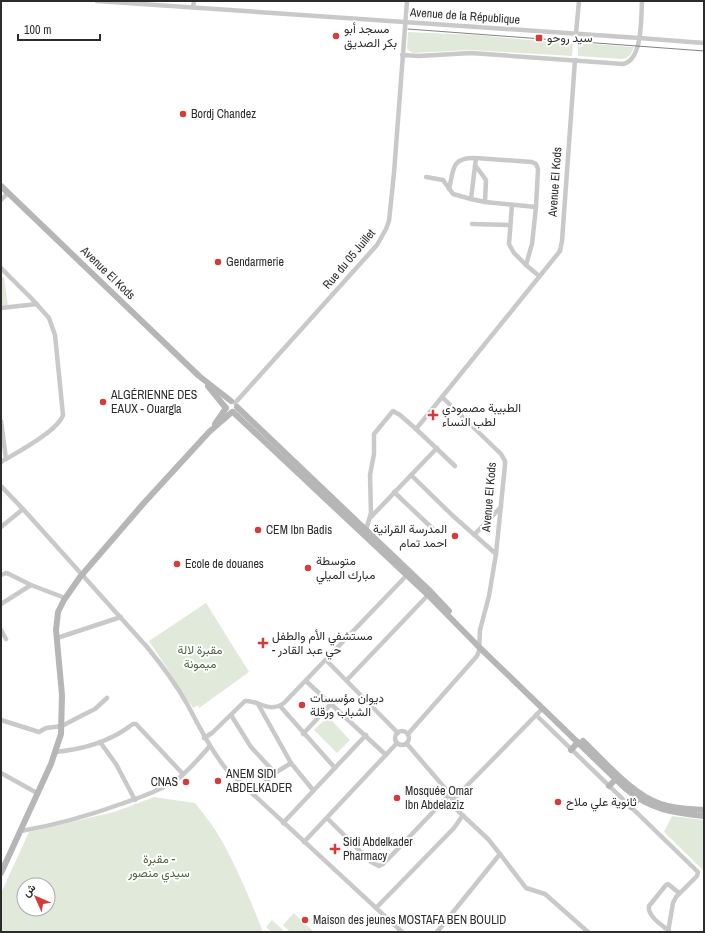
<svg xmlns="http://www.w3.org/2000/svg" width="705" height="933" font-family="'Archivo Narrow',Vazirmatn,sans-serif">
	<rect width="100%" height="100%" fill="#fff"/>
	<!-- green -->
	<g fill="#e1e9da" fill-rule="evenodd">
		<polygon points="408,32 476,35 573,44 572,56 470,50 413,53 407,49"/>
		<path d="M578,43L634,47C631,54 630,58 622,59L578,56Z"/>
		<polygon points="4,277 8,306 1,306 1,278"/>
		<polygon points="206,603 249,672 199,708 198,705 193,708 149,641"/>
		<polygon points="328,717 350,740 337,753 314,730"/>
		<path d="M154,797L195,803C201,811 208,819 214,828C234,859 249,897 263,932H1V893L29,832L114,812ZM24,885H48V909H24Z"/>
		<polygon points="672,816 704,820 704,871 664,832"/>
		<polygon points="294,913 314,932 290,932 283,925"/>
		<polygon points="272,920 283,930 281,932 271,932 266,927"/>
	</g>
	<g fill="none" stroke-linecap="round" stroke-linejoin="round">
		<!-- minor -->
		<g stroke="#c9c9c9" stroke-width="4.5">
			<polyline points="97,1 639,38 704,43"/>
			<polyline points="193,7 194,1"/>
			<polyline points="576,33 579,1"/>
			<path d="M402,55L419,56L471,53L623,64C643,60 641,17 642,1"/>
			<polyline points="475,165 486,180 485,202"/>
			<polyline points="426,177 443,180 453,194 471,199"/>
			<path d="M449,189C454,169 451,157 476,158L532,162L536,164L538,169L536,207L485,202L471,199L476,158"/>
			<polyline points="1,200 8,193"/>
			<polyline points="512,205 509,244 514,253 526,265"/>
			<polyline points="536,207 532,244 526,265 539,276"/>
			<polyline points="472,224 510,225"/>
			<path d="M1,268L32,299L49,318L55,335L63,415C58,431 16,453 1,462"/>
			<polyline points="1,308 37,304"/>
			<polyline points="235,403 377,245 386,229 389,221 394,173 407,1"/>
			<polyline points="1,421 6,459"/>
			<polyline points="416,429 455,466"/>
			<polyline points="411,475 452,515 496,554"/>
			<polyline points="1,486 23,509"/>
			<polyline points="394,492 432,528"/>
			<polyline points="371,517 437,448"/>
			<path d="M1,527L23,509L147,647C161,664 175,683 186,702C199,726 210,749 227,770L402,932"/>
			<polyline points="365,533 371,513 370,475 374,454 374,434 393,411 400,415 416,429 442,397"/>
			<polyline points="474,535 501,507"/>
			<polyline points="1,575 6,573 9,574 31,585"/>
			<polyline points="1,604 31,585 65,598"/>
			<polyline points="1,630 6,639"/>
			<polyline points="57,638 121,617"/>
			<polyline points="326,660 398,733"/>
			<polyline points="347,680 428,595"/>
			<polyline points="306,681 386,755"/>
			<polyline points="280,706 335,768"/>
			<polyline points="231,715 251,747 275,773"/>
			<polyline points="536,715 698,872 697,876 676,897 673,903 668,932"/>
			<polyline points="1,720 39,732 46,728 62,726 81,716 95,709 107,698"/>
			<circle cx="402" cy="738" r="7"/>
			<polyline points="303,734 331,704"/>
			<polyline points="408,734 477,656 479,651 480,630 489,596 496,554 505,465 505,461 501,454 442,397 560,251 562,241 575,60"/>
			<path d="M204,738L212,733L245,701C260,700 268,714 284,703L408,574"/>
			<polyline points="100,742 116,764 135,800"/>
			<polyline points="407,744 450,794 456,809 488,839 500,854 437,932"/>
			<path d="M56,752C75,750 97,745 114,736C121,733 127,728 133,724H136L183,774"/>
			<polyline points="291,763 313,790"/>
			<polyline points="1,773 37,793"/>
			<polyline points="253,794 275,773 291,763 258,704"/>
			<polyline points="453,800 543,708"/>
			<polyline points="327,818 371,862 379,866 383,864 392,855 450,794"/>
			<polyline points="283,823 366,735"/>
			<path d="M21,831C55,825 88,816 121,804C141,797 162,790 179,778C190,769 200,757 209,747"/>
			<polyline points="304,842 397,743"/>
			<polyline points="500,854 526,888 545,894 588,932"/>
			<polyline points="376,908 454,828 463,815"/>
			<path d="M669,931C662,925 647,916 649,906L666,885L668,884L679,893"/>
		</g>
		<!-- secondary -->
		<g stroke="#b6b6b6" stroke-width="6">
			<polyline points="1,186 199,376 231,401"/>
			<polyline points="208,386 225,407"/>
			<polyline points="237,407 431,592 449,611"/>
			<path d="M233,412L428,595L479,647L626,789C651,810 673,813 704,816"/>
			<polyline points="215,424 226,408"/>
			<path d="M583,741C605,762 633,795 661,804C675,809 690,809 704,810"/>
			<polyline points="571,750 578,742"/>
			<polyline points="609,786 616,779"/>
			<polyline points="631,807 639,798"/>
			<polyline points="1,873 51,764 61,734 62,695 56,630 58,612 64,600 80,577 143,504 209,432 232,412"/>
		</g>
		<!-- tram -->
		<polyline stroke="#818181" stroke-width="1" points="408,29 704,51"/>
	</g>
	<!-- markers -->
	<g fill="#d63b3b" stroke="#fff" stroke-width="1.5">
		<circle cx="336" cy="36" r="4"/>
		<rect x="535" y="34" width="8" height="8" rx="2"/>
		<circle cx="183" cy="114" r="4"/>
		<circle cx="218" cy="262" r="4"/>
		<circle cx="103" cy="402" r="4"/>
		<path d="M431 409h4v4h4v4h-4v4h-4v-4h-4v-4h4z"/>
		<circle cx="258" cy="530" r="4"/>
		<circle cx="455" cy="536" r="4"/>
		<circle cx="177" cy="564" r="4"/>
		<circle cx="308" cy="568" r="4"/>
		<path d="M261 637h4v4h4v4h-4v4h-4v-4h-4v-4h4z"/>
		<circle cx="302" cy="705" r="4"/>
		<circle cx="218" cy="781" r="4"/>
		<circle cx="186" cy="782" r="4"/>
		<circle cx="397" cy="798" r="4"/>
		<circle cx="558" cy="802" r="4"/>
		<path d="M333 843h4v4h4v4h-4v4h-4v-4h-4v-4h4z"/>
		<circle cx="305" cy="920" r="4"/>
	</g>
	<g text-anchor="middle" stroke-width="4" stroke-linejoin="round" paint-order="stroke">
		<!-- street labels -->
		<g font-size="12" fill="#2c2c2c" stroke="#fff">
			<text transform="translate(465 16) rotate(4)" y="4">Avenue de la République</text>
			<text transform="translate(555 182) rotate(-86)" y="4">Avenue El Kods</text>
			<text transform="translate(349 259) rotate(-50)" y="4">Rue du 05 Juillet</text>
			<text transform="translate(108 273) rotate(44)" y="4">Avenue El Kods</text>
			<text transform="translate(489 497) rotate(-85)" y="4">Avenue El Kods</text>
		</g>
		<!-- poi labels -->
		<g font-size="12" fill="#2c2c2c" stroke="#fff" text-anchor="start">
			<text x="344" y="33">مسجد أبو<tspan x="344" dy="14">بكر الصديق</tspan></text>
			<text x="547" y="42">سيد روحو</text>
			<text x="191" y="118">Bordj Chandez</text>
			<text x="226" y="266">Gendarmerie</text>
			<text x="111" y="399">ALGÉRIENNE DES<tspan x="111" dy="14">EAUX - Ouargla</tspan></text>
			<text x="442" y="412">الطبيبة مصمودي<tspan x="442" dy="14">لطب النساء</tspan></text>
			<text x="447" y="533" text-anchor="end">المدرسة القرانية<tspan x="447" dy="14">احمد تمام</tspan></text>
			<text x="266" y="534">CEM Ibn Badis</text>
			<text x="316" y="565">متوسطة<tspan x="316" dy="14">مبارك الميلي</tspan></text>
			<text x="185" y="568">Ecole de douanes</text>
			<text x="272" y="640">مستشفي الأم والطفل<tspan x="272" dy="14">- حي عبد القادر</tspan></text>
			<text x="310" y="702">ديوان مؤسسات<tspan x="310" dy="14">الشباب ورقلة</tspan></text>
			<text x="226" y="778">ANEM SIDI<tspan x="226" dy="14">ABDELKADER</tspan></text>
			<text x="178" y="786" text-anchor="end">CNAS</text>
			<text x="405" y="795">Mosquée Omar<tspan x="405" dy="14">Ibn Abdelaziz</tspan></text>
			<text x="566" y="806">ثانوية علي ملاح</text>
			<text x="343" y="846">Sidi Abdelkader<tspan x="343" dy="14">Pharmacy</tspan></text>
			<text x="313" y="924">Maison des jeunes MOSTAFA BEN BOULID</text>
		</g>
		<!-- park labels -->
		<g font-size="12" fill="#4c643e" stroke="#fff">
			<text x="200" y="654">مقبرة لالة<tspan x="200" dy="14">ميمونة</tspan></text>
			<text x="159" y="863">مقبرة -<tspan x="159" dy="14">سيدي منصور</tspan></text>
		</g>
	</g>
	<!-- border -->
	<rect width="705" height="933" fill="none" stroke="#2c2c2c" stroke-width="4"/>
	<!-- north arrow -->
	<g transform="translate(36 897) rotate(315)"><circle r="19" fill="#ffffff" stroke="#ababab"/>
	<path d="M0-3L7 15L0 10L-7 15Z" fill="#d63b3b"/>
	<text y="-6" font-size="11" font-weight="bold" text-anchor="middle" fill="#2c2c2c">ش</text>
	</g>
	<!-- scale -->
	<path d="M18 34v6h82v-6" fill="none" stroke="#2c2c2c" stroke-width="2"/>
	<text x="24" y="34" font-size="12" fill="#2c2c2c" stroke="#ffffff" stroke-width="3" paint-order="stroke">100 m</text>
</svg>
